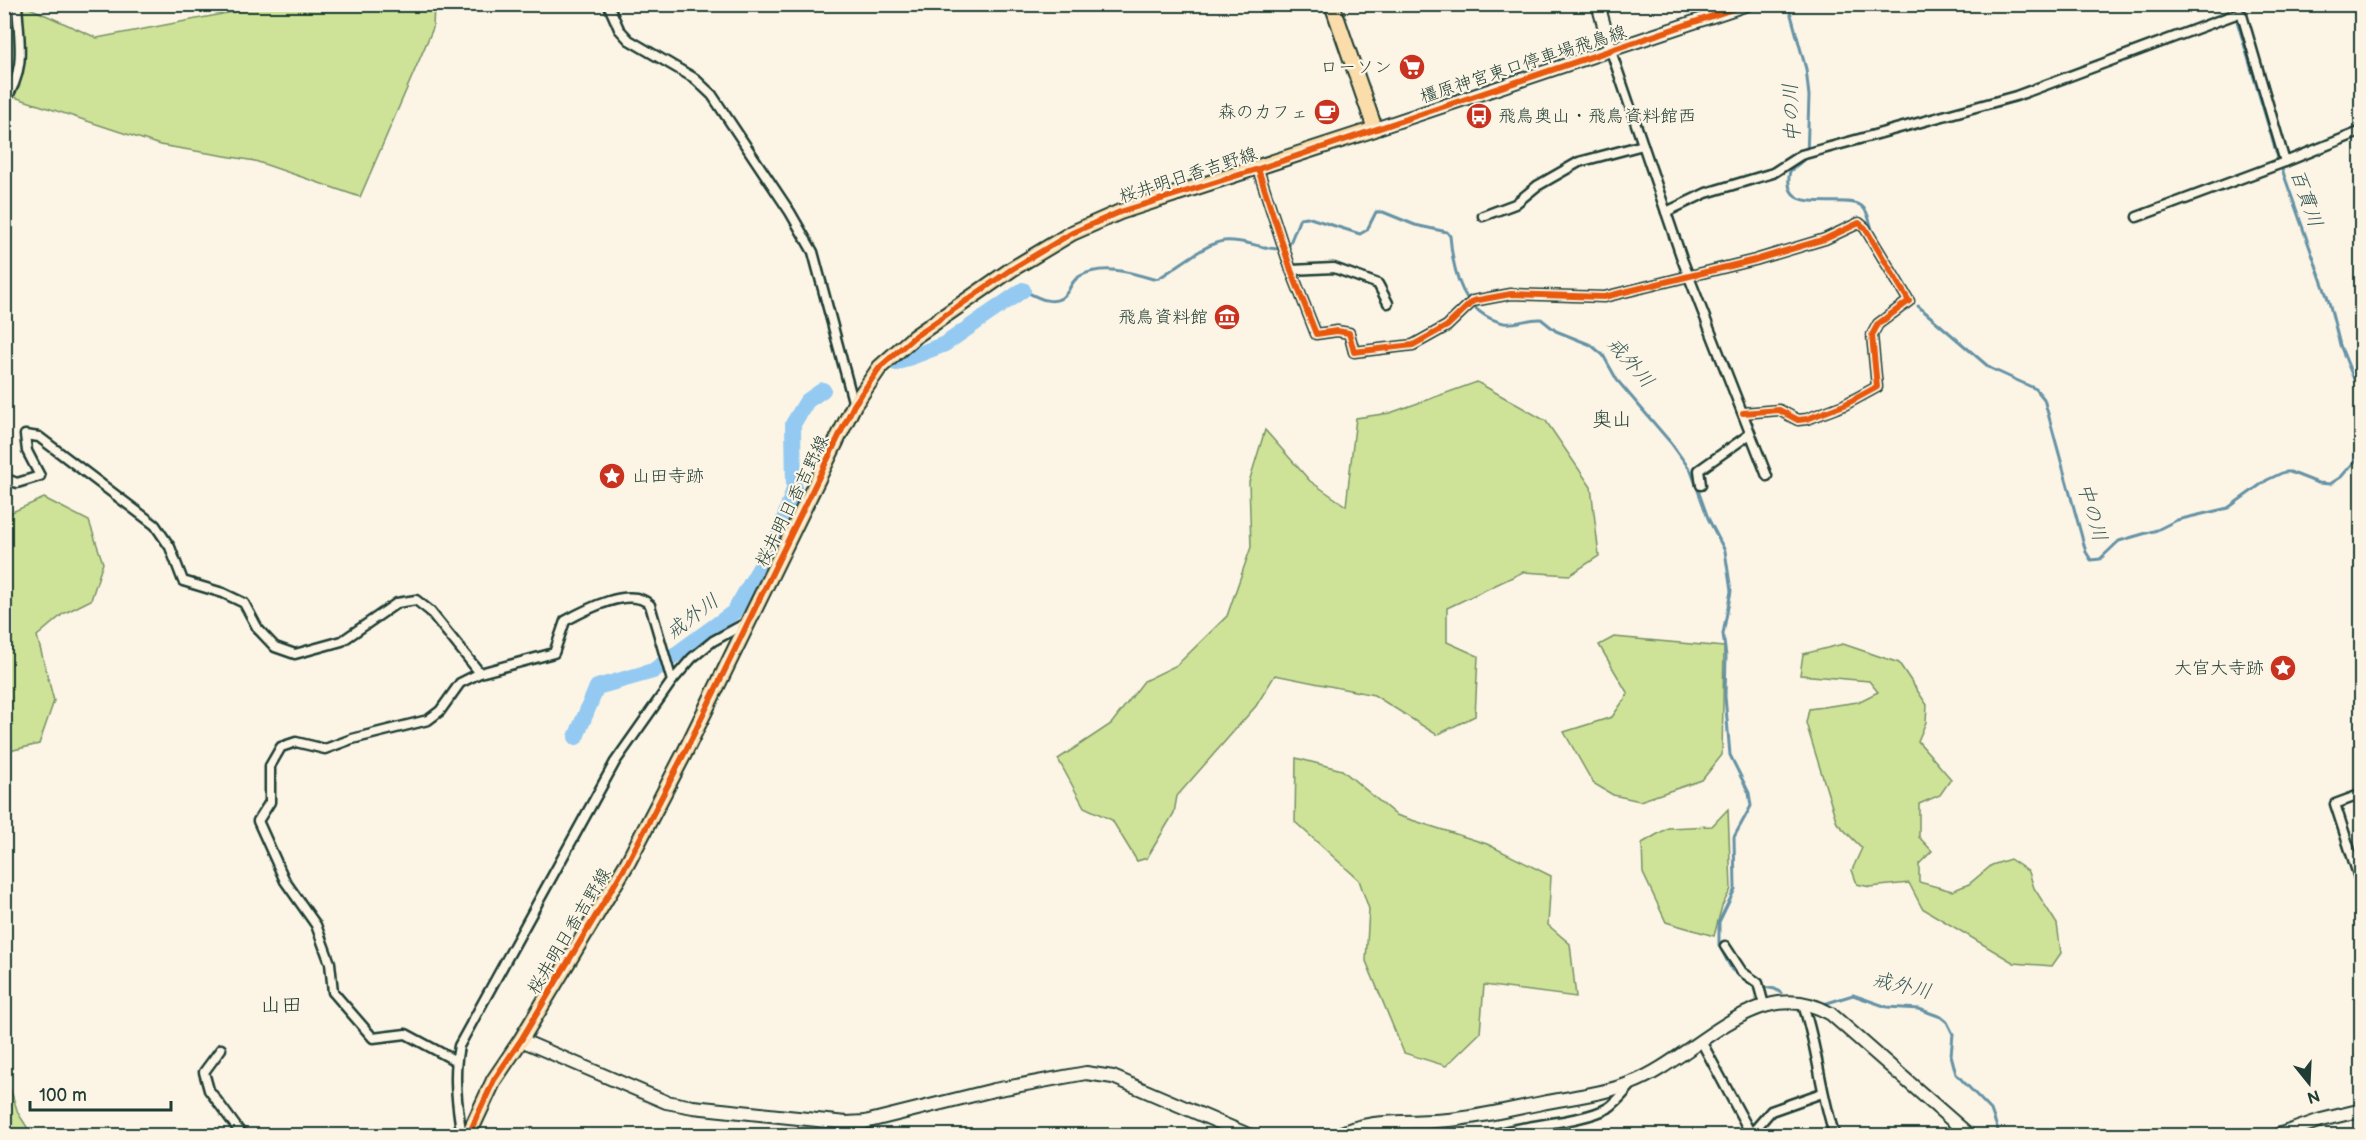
<svg xmlns="http://www.w3.org/2000/svg" width="2366" height="1140" font-family="'Balsamiq Sans','Klee One',sans-serif">
	<rect width="100%" height="100%" fill="#fcf5e5"/>
	<filter id="ink" filterUnits="userSpaceOnUse"><feTurbulence type="fractalNoise" baseFrequency=".0167" numOctaves="2"/><feDisplacementMap in="SourceGraphic" scale="12" xChannelSelector="R" yChannelSelector="G"/><feConvolveMatrix kernelMatrix="1 2 1 2 8 2 1 2 1" color-interpolation-filters="sRGB"/></filter>
	<g filter="url(#ink)">
		<!-- green -->
		<g fill="#cee398" stroke="#769066" stroke-width="1.5">
			<polygon points="5,5 23,5 97,38 270,5 434,5 433,28 360,197 255,161 160,145 5,94"/>
			<polygon points="1477,382 1546,421 1591,487 1599,556 1570,575 1523,572 1447,608 1447,642 1478,656 1475,716 1437,735 1374,695 1275,675 1256,706 1177,796 1174,813 1147,858 1137,861 1112,820 1084,807 1058,759 1111,724 1144,681 1177,665 1227,616 1251,547 1249,482 1265,430 1310,481 1346,506 1356,418 1390,413"/>
			<polygon points="44,498 89,521 103,563 91,600 63,614 37,636 54,701 39,744 5,752 5,515"/>
			<polygon points="1614,637 1724,647 1722,755 1702,780 1640,801 1613,795 1593,783 1564,732 1612,717 1628,694 1599,645"/>
			<polygon points="1843,644 1899,663 1927,705 1926,722 1918,741 1951,779 1940,795 1919,804 1919,837 1932,851 1919,864 1919,882 1952,891 1969,884 1992,865 2010,859 2029,872 2034,888 2057,924 2061,953 2052,966 2014,963 1922,908 1909,883 1870,887 1857,884 1852,870 1862,848 1837,823 1806,723 1809,709 1858,702 1878,692 1869,681 1800,675 1803,654"/>
			<polygon points="1296,758 1342,770 1396,815 1487,844 1551,876 1548,925 1570,944 1576,997 1484,985 1480,1033 1446,1066 1404,1053 1366,961 1369,909 1359,880 1295,822"/>
			<polygon points="1728,809 1731,889 1722,906 1714,936 1666,922 1643,873 1642,843 1668,828 1712,826"/>
			<polygon points="5,1072 18,1113 32,1135 5,1135"/>
		</g>
		<g fill="none" stroke-linecap="round" stroke-linejoin="round">
			<!-- stream -->
			<g stroke="#6592a6" stroke-width="3">
				<path d="M1788,4L1806,69L1809,96L1807,157L1790,171C1779,218 1842,194 1860,205C1870,211 1869,225 1874,234"/>
				<polyline points="2232,4 2278,158 2329,302 2340,345 2362,399"/>
				<path d="M1023,290C1038,298 1057,309 1068,291C1071,285 1074,279 1080,276C1104,264 1129,272 1153,279L1159,278C1177,268 1205,243 1224,241C1247,239 1266,252 1288,248L1300,218L1307,217L1360,234L1367,230L1376,212H1383L1415,225L1447,232L1450,236C1453,272 1462,314 1504,323C1516,325 1529,318 1541,319L1556,331L1591,345L1603,355L1617,380L1671,443L1691,471L1708,518L1725,551L1731,591L1723,634L1726,656L1725,696L1730,755L1749,793L1751,806L1734,837L1735,889L1719,922V945L1732,970L1753,985L1775,989L1781,993"/>
				<polyline points="1918,306 1990,368 2036,389 2044,399 2086,552 2091,560 2100,559 2119,541 2157,530 2177,520 2228,508 2267,480 2284,472 2290,472 2318,483 2330,484 2341,477 2362,453"/>
				<polyline points="1824,1004 1853,995 1887,1007 1919,1009 1941,1017 1947,1022 1953,1034 1951,1055 1956,1074 1991,1110 2000,1136"/>
			</g>
			<!-- river -->
			<g stroke="#94caf2" stroke-width="16">
				<polyline points="896,363 945,344 1023,290"/>
				<polyline points="576,737 597,687 653,671 734,612 779,535 794,489 793,424 807,401 823,390"/>
			</g>
			<defs>
				<g id="street">
					<polyline points="608,4 619,29 629,40 694,78 712,95 790,212 813,252 854,405"/>
					<polyline points="1611,51 1682,259 1767,476"/>
					<path d="M4,102C27,69 19,43 17,4"/>
					<polyline points="1258,169 1291,270 1316,334 1337,331 1349,333 1354,352 1413,345 1447,326 1473,301 1511,294 1604,297 1755,260 1825,239 1859,223 1865,228 1909,301 1878,324 1872,335 1877,387 1844,405 1807,419 1798,420 1779,410 1743,413"/>
					<polyline points="1666,212 1706,193 1773,173 1801,155 2016,96 2239,13 2242,15 2285,162 2362,131"/>
					<polyline points="1483,216 1515,204 1537,186 1579,162 1643,145"/>
					<polyline points="2137,217 2285,162"/>
					<polyline points="1291,270 1334,268 1378,284 1388,303"/>
					<polyline points="4,478 17,483 40,476 27,451 25,435 39,437 155,525 170,547 183,581 223,593 244,603 258,629 275,647 295,654 342,641 397,603 416,600 430,611 480,673"/>
					<polyline points="1701,485 1699,470 1750,434"/>
					<polyline points="2362,794 2335,804 2362,887"/>
					<polyline points="1725,946 1742,972 1758,983 1764,1005"/>
					<path d="M1803,1005C1818,1048 1820,1093 1835,1136"/>
					<polyline points="1701,1041 1752,1136"/>
					<polyline points="221,1049 204,1072 209,1090 243,1136"/>
					<path d="M456,1061L406,1034L373,1038L333,992L330,963L316,925L285,881L258,821L270,802V766L281,747L296,742L325,749L352,739L428,720L440,711L460,683L480,673L554,653L565,621C585,610 631,585 650,605L672,681"/>
					<polyline points="1379,1124 1400,1136"/>
					<polyline points="1751,1134 1771,1111 1822,1093"/>
					<path d="M462,1136C457,1106 453,1075 459,1046L615,762L672,681L692,658L713,641L746,623"/>
					<path d="M1489,1136C1523,1124 1581,1123 1608,1108C1617,1102 1624,1093 1631,1085"/>
				</g>
				<g id="secondary">
					<polyline points="1598,4 1611,51"/>
					<polyline points="1375,129 1748,4"/>
					<polyline points="521,1040 666,1102 693,1107 846,1123 865,1122 994,1090 1086,1073 1113,1077 1251,1136"/>
					<path d="M1336,1136C1370,1117 1412,1124 1448,1120C1480,1117 1511,1109 1542,1103C1572,1097 1603,1094 1631,1083C1694,1060 1758,970 1831,1014L1970,1136"/>
					<polyline points="2275,1136 2321,1120 2362,1110"/>
				</g>
				<polyline id="primary" points="468,1136 494,1080 521,1040 628,862 684,754 854,405 880,367 914,337 1012,269 1072,233 1120,212 1375,129 1332,4"/>
			</defs>
			<!-- street casing -->
			<use href="#street" stroke="#1f3d34" stroke-width="13"/>
			<!-- secondary casing -->
			<use href="#secondary" stroke="#1f3d34" stroke-width="16"/>
			<!-- primary casing -->
			<use href="#primary" stroke="#1f3d34" stroke-width="18"/>
			<!-- street -->
			<use href="#street" stroke="#fcf5e5" stroke-width="8"/>
			<!-- secondary -->
			<use href="#secondary" stroke="#fcf5e5" stroke-width="12"/>
			<!-- primary -->
			<use href="#primary" stroke="#fbddab" stroke-width="14"/>
			<defs>
				<g id="cycleway">
					<polyline points="1258,169 1291,270 1316,334 1337,331 1349,333 1354,352 1413,345 1447,326 1473,301 1511,294 1604,297 1755,260 1825,239 1859,223 1865,228 1909,301 1878,324 1872,335 1877,387 1844,405 1807,419 1798,420 1779,410 1743,413"/>
					<polyline points="468,1136 494,1080 521,1040 628,862 684,754 854,405 880,367 914,337 1012,269 1072,233 1120,212 1258,169 1748,4"/>
				</g>
			</defs>
			<!-- cycleway casing -->
			<use href="#cycleway" stroke="#fcf5e5" stroke-width="10"/>
			<!-- cycleway -->
			<use href="#cycleway" stroke="#e8590c" stroke-width="6"/>
		</g>
	</g>
	<!-- icons -->
	<defs>
		<symbol id="supermarket-disc" viewBox="-11 -11 22 22"><circle r="9.5" fill="#c8321e" stroke="#fcf5e5"/><path d="M-6-5.5h2.5l.6 2H6L4.5 2H-2.5L-4.4-4H-6ZM-1.5 3.2a1.3 1.3 0 1 0 .1 0ZM3 3.2a1.3 1.3 0 1 0 .1 0Z" fill="#fff"/></symbol>
		<symbol id="cafe-disc" viewBox="-11 -11 22 22"><circle r="9.5" fill="#c8321e" stroke="#fcf5e5"/><path d="M-5.5-4.5H6V0H3Q3 3.5 0 3.5H-2.5Q-5.5 3.5-5.5 0ZM3-3.2v2h1.7v-2ZM-6 4.5H4V6H-6Z" fill="#fff"/></symbol>
		<symbol id="bus-disc" viewBox="-11 -11 22 22"><circle r="9.5" fill="#c8321e" stroke="#fcf5e5"/><path d="M-5-6H5V4H4V6H2V4H-2V6H-4V4H-5ZM-3.5-4V0h7V-4ZM-3.5 1.2v1.5H-2V1.2ZM2 1.2v1.5H3.5V1.2Z" fill="#fff"/></symbol>
		<symbol id="museum-disc" viewBox="-11 -11 22 22"><circle r="9.5" fill="#c8321e" stroke="#fcf5e5"/><path d="M0-6L6-3V-2H-6V-3ZM-5-1h2V3h-2ZM-1-1h2V3h-2ZM3-1h2V3H3ZM-6 4H6V6H-6Z" fill="#fff"/></symbol>
		<symbol id="sight-disc" viewBox="-11 -11 22 22"><circle r="9.5" fill="#c8321e" stroke="#fcf5e5"/><path d="M0-6L1.8-2.2L6-1.7L2.9 1.2L3.7 5.4L0 3.3L-3.7 5.4L-2.9 1.2L-6-1.7L-1.8-2.2Z" fill="#fff"/></symbol>
	</defs>
	<g fill-rule="evenodd">
		<use href="#supermarket-disc" x="1397" y="52" width="30" height="30"/>
		<use href="#cafe-disc" x="1312" y="97" width="30" height="30"/>
		<use href="#bus-disc" x="1464" y="101" width="30" height="30"/>
		<use href="#museum-disc" x="1212" y="302" width="30" height="30"/>
		<use href="#sight-disc" x="597" y="461" width="30" height="30"/>
		<use href="#sight-disc" x="2268" y="653" width="30" height="30"/>
	</g>
	<g text-anchor="middle" stroke-width="4.5" stroke-linejoin="round" paint-order="stroke">
		<!-- street labels -->
		<g font-size="18" fill="#1f3d34" stroke="#fcf5e5">
			<text transform="translate(1523 64) rotate(-18)" y="6">橿原神宮東口停車場飛鳥線</text>
			<text transform="translate(1188 175) rotate(-18)" y="6">桜井明日香吉野線</text>
			<text transform="translate(792 501) rotate(-64)" y="6">桜井明日香吉野線</text>
			<text transform="translate(569 931) rotate(-59)" y="6">桜井明日香吉野線</text>
		</g>
		<!-- poi labels -->
		<g font-size="18" fill="#1f3d34" stroke="#fcf5e5" text-anchor="end">
			<text x="1392" y="73">ローソン</text>
			<text x="1308" y="118">森のカフェ</text>
			<text x="1498" y="122" text-anchor="start">飛鳥奥山・飛鳥資料館西</text>
			<text x="1208" y="323">飛鳥資料館</text>
			<text x="632" y="482" text-anchor="start">山田寺跡</text>
			<text x="2264" y="674">大官大寺跡</text>
		</g>
		<!-- water labels -->
		<g font-size="20" font-style="italic" fill="#36595a" stroke="#fcf5e5">
			<text transform="translate(1791 113) rotate(-93)" y="7">中の川</text>
			<text transform="translate(2307 198) rotate(71)" y="7">百貫川</text>
			<text transform="translate(1631 362) rotate(49)" y="7">戒外川</text>
			<text transform="translate(2093 512) rotate(74)" y="7">中の川</text>
			<text transform="translate(692 616) rotate(-37)" y="7">戒外川</text>
			<text transform="translate(1902 985) rotate(13)" y="7">戒外川</text>
		</g>
		<!-- neighbourhood labels -->
		<g font-size="20" fill="#1f3d34" stroke="#fcf5e5">
			<text x="1612" y="426">奥山</text>
		</g>
		<!-- quarter labels -->
		<g font-size="21" fill="#1f3d34" stroke="#fcf5e5">
			<text x="281" y="1012">山田</text>
		</g>
	</g>
	<!-- margin -->
	<rect width="2366" height="1140" fill="none" stroke="#fcf5e5" stroke-width="24"/>
	<rect x="12" y="12" width="2342" height="1116" fill="none" stroke="#1f3d34" stroke-width="2" filter="url(#ink)"/>
	<!-- north arrow -->
	<g transform="translate(2309 1083) rotate(162)" stroke="#fcf5e5" stroke-width="4.5" paint-order="stroke">
	<path d="M0-4.5L10 22L0 15L-10 22Z" fill="#1f3d34"/>
	<text y="-9" font-size="16" font-weight="bold" text-anchor="middle" fill="#1f3d34">N</text>
	</g>
	<!-- scale -->
	<path d="M30 1101v9h141v-9" fill="none" stroke="#1f3d34" stroke-width="3"/>
	<text x="39" y="1101" font-size="18" fill="#1f3d34" stroke="#fcf5e5" stroke-width="4.5" paint-order="stroke">100 m</text>
</svg>
